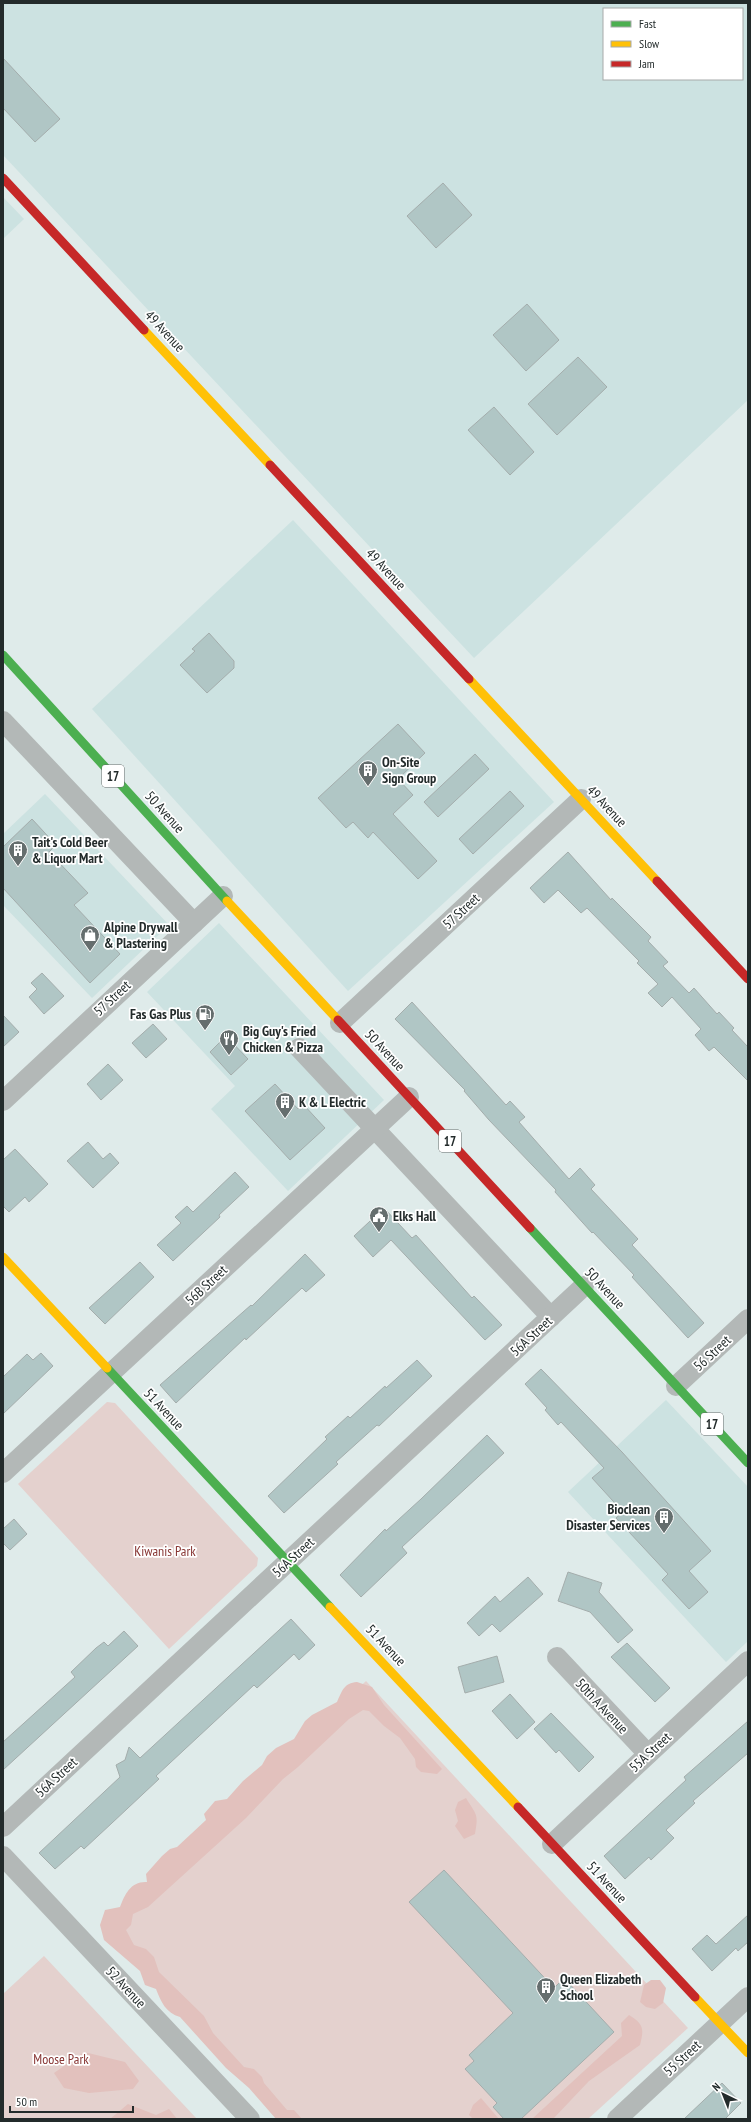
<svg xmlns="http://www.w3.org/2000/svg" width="751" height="2122" font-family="'PT Sans Narrow',sans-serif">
	<rect width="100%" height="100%" fill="#dfebea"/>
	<!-- built -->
	<g fill="#cce2e1" fill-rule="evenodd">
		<path d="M3,3H748V400L474,658L3,155ZM604,9H742V79H604Z"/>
		<polygon points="3,197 24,219 3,239"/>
		<polygon points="293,520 554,802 348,991 92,709"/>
		<polygon points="45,794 169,925 92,998 3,905 3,834"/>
		<polygon points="219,923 384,1100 288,1191 211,1109 235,1086 147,992"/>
		<polygon points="666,1400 748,1487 748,1641 726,1662 568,1492"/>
	</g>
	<!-- green -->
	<g fill="#e4d1ce">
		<polygon points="107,1402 115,1403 258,1558 257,1566 169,1649 18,1484"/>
		<polygon points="366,1681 688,2028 588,2119 284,2119 107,1924"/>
		<polygon points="44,1956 197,2119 3,2119 3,1994"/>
	</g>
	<!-- forest -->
	<g fill="#e2c1bd">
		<path d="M357,1682L372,1687L384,1705L442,1769L437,1774L421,1772L416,1767L415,1759L400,1738L384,1726L369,1711L363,1710L349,1719L298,1767L283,1779L246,1818L148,1907L133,1914L131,1925L126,1930L134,1945L146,1949L154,1957L159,1972L204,2016L213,2033L244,2067L254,2069L262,2077L264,2083L287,2110H294L302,2119H276L249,2088L226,2068L180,2017C166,2013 161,2002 156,1989L145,1985L140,1971L104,1940L100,1925L105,1910L120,1907C125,1894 131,1881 147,1882L146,1874L162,1856L170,1849L177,1847L206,1820L204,1814L215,1801L227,1799L243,1781L262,1765L267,1756L276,1748L294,1739L305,1721L312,1715L337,1702C342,1691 344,1683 357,1682Z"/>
		<path d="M466,1798C476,1815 479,1813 475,1834L464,1839L455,1826L458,1821L455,1810L458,1802Z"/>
		<polygon points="651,1980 660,1980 666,1988 663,2003 655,2009 646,2007 640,2002 644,1985"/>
		<path d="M629,2015C644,2024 644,2029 640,2045L589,2081L553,2119H532L622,2036L621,2023Z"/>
		<polygon points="84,2052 125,2062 139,2081 133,2089 89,2093 64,2088 54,2073"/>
		<polygon points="481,2098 499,2119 473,2119 469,2115 473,2105"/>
		<polygon points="128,2104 156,2115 169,2109 177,2119 110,2119"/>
	</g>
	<!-- building -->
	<g fill="#b0c6c5" stroke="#a4adac">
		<polygon points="3,58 60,119 35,142 3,108"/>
		<polygon points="443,183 472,215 436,248 407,216"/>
		<polygon points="527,304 559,340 526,371 493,335"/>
		<polygon points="578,357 607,387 557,435 528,404"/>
		<polygon points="494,407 534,452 510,475 468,430"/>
		<polygon points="209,633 234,661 234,668 207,693 180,665 195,651 192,649"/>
		<polygon points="398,724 425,753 398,779 413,795 393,814 437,861 418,879 373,832 368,838 353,822 346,828 318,798"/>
		<polygon points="475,754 489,769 438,817 424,802"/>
		<polygon points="510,791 524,806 473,854 459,839"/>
		<polygon points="32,819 56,845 49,852 88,893 74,905 120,954 90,983 3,888 3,847"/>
		<polygon points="568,852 611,900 612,898 651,937 648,941 668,962 663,966 689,993 694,988 717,1014 719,1012 734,1028 732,1030 748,1047 748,1081 714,1047 709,1051 695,1035 701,1029 672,997 662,1007 648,993 658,984 637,963 639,961 587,908 581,913 558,890 544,903 530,888"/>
		<polygon points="42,973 64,996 44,1014 29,997 37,989 31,983"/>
		<polygon points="412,1002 506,1105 510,1101 525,1117 519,1122 569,1179 580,1168 595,1185 591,1189 638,1239 632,1245 704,1323 688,1338 632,1277 634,1275 593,1232 592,1233 555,1192 556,1190 489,1120 464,1091 465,1090 395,1019"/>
		<polygon points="3,1015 19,1032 3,1047"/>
		<polygon points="153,1024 167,1039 146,1058 132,1043"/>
		<polygon points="226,1036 248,1059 231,1075 210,1052"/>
		<polygon points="108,1064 123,1080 101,1100 87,1084"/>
		<polygon points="275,1084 298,1109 303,1104 325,1128 290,1160 245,1111"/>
		<polygon points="88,1142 103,1159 110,1153 119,1163 93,1188 67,1161"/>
		<polygon points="15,1149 48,1184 29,1202 25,1197 9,1212 3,1206 3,1160"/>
		<polygon points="235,1172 249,1187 219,1215 220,1217 173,1261 157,1245 181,1223 175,1217 187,1206 193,1212"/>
		<polygon points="384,1208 412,1238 416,1235 472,1298 474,1296 502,1325 485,1340 391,1240 373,1257 354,1236"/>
		<polygon points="305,1254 325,1275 306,1292 302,1288 246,1340 245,1338 176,1403 160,1385 251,1305 252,1306"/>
		<polygon points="140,1262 154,1277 105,1324 89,1308"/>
		<polygon points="41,1353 53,1366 3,1414 3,1377 27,1354 33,1360"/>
		<polygon points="417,1360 432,1376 379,1426 377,1425 336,1462 338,1464 284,1513 268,1496 327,1439 325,1437 348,1416 350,1418 385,1386 386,1388"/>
		<polygon points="541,1369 622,1452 711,1551 689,1571 708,1592 689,1609 662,1580 668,1574 616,1518 623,1512 592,1478 604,1468 561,1422 558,1425 545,1410 547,1408 525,1384"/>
		<polygon points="487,1435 504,1453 402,1547 407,1553 361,1597 340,1575 385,1529 386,1531 421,1499"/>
		<polygon points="14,1519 27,1534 10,1550 3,1543 3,1529"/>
		<polygon points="568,1572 602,1583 599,1592 633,1630 618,1643 590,1612 558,1601"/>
		<polygon points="528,1577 543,1594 500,1632 492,1624 479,1636 467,1623 495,1596 500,1602"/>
		<polygon points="291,1619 315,1645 299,1660 294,1654 257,1688 254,1685 156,1776 159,1779 112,1823 84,1849 81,1846 55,1869 39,1853 120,1777 116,1765 125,1760 129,1747 140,1758"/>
		<polygon points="124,1631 138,1646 3,1770 3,1742 75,1677 71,1672 96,1648 104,1642 108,1646"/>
		<polygon points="627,1643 670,1688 655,1702 611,1657"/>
		<polygon points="497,1656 504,1682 465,1693 458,1667"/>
		<polygon points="510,1694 535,1722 517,1739 492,1711"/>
		<polygon points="551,1713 594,1757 579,1772 559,1750 556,1753 534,1729"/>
		<polygon points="748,1721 748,1753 693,1801 695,1803 666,1830 674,1838 651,1860 649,1857 625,1879 604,1856 686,1780 684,1777"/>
		<polygon points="444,1870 554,1988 564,1978 614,2032 521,2119 504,2119 493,2107 497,2103 465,2069 474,2061 469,2055 513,2013 409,1902"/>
		<polygon points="748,1915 748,1942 738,1951 736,1948 712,1971 692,1949 707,1935 716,1944"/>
		<polygon points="722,2083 741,2103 725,2119 684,2119"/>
	</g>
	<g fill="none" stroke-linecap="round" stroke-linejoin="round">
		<!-- street -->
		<g stroke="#b3b8b7" stroke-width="20">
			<polyline points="3,721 194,923"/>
			<polyline points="340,1023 581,799"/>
			<polyline points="299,1048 551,1317"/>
			<polyline points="3,1101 223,896"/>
			<polyline points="676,1386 748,1319"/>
			<polyline points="3,1473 409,1097"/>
			<polyline points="557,1657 648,1754"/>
			<polyline points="3,1827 584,1286"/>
			<polyline points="552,1844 748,1661"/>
			<polyline points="3,1856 250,2119"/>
			<polyline points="617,2119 748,1997"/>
		</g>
		<!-- fast -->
		<g stroke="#4caf50" stroke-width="9">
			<polyline points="3,655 227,901"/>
			<polyline points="530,1228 748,1463"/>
			<polyline points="107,1368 330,1607"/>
		</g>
		<!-- slow -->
		<g stroke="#ffc107" stroke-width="9">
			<polyline points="144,330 270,465"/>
			<polyline points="469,679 657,881"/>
			<polyline points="227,901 338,1020"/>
			<polyline points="3,1257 107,1368"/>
			<polyline points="330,1607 518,1807"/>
			<polyline points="695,1997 748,2053"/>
		</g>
		<!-- jam -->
		<g stroke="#c62828" stroke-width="9">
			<polyline points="3,178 144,330"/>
			<polyline points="270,465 469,679"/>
			<polyline points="657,881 748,979"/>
			<polyline points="338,1020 530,1228"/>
			<polyline points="518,1807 695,1997"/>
		</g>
	</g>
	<!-- icons -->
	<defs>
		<symbol id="building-pin" viewBox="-11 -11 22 30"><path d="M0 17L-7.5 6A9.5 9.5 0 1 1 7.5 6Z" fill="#656e6e" stroke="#fff"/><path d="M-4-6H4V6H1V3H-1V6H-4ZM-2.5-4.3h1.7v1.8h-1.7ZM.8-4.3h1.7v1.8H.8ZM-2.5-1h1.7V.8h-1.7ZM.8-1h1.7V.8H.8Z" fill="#fff"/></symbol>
		<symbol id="shop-pin" viewBox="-11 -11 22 30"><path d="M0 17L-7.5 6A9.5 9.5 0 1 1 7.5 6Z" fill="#656e6e" stroke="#fff"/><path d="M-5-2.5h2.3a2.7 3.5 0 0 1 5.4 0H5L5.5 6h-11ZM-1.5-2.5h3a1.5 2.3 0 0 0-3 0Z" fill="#fff"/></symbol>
		<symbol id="fuel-pin" viewBox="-11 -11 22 30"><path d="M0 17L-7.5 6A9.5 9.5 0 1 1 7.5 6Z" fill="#656e6e" stroke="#fff"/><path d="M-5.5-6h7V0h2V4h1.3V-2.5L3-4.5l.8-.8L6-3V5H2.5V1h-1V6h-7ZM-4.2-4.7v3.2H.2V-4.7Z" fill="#fff"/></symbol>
		<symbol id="restaurant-pin" viewBox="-11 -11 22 30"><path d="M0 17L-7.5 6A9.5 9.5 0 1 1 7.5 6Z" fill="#656e6e" stroke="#fff"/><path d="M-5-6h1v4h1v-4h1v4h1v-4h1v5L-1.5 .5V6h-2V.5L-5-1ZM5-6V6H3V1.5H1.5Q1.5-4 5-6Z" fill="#fff"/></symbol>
		<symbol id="civic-pin" viewBox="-11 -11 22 30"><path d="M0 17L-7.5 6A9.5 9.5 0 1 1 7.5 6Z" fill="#656e6e" stroke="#fff"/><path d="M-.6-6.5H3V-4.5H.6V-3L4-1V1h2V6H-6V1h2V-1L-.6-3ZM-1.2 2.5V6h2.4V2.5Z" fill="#fff"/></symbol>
	</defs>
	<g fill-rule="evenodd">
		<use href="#building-pin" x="357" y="759" width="22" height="30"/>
		<use href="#building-pin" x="7" y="839" width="22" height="30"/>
		<use href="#shop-pin" x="79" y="924" width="22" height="30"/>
		<use href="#fuel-pin" x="194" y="1003" width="22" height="30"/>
		<use href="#restaurant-pin" x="218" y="1028" width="22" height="30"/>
		<use href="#building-pin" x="274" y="1091" width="22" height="30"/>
		<use href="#civic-pin" x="368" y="1205" width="22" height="30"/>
		<use href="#building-pin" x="653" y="1506" width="22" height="30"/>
		<use href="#building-pin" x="535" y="1976" width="22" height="30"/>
	</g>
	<g text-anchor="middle" stroke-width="3.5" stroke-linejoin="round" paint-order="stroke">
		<!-- shield labels -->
		<g fill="#fff" stroke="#656b6b" stroke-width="1">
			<rect x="102" y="765" width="22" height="22" rx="3"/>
			<rect x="439" y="1130" width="22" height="22" rx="3"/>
			<rect x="701" y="1413" width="22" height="22" rx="3"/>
		</g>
		<g font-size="13" font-weight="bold" fill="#232b2b">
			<text x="113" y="781">17</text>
			<text x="450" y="1146">17</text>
			<text x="712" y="1429">17</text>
		</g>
		<!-- street labels -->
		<g font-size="14" fill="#232b2b" stroke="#fff">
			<text transform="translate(165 331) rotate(47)" y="5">49 Avenue</text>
			<text transform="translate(386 569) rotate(47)" y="5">49 Avenue</text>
			<text transform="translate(607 806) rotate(47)" y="5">49 Avenue</text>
			<text transform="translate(165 812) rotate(48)" y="5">50 Avenue</text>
			<text transform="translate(461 911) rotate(-43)" y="5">57 Street</text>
			<text transform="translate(112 998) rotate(-43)" y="5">57 Street</text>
			<text transform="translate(385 1050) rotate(47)" y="5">50 Avenue</text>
			<text transform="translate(206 1285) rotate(-43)" y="5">56B Street</text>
			<text transform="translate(605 1288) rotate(47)" y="5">50 Avenue</text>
			<text transform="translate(531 1336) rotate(-43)" y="5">56A Street</text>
			<text transform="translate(712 1353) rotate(-43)" y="5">56 Street</text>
			<text transform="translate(164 1409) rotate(47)" y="5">51 Avenue</text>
			<text transform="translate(293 1557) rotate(-43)" y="5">56A Street</text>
			<text transform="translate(386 1645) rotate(47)" y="5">51 Avenue</text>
			<text transform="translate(602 1706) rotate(47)" y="5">50th A Avenue</text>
			<text transform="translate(650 1752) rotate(-43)" y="5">55A Street</text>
			<text transform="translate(56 1777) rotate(-43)" y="5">56A Street</text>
			<text transform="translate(607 1882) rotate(47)" y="5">51 Avenue</text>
			<text transform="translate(126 1987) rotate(47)" y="5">52 Avenue</text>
			<text transform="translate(682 2058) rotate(-43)" y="5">55 Street</text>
		</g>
		<!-- poi labels -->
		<g font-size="14" font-weight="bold" fill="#232b2b" stroke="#fff" text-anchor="start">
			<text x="382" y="767">On-Site<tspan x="382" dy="16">Sign Group</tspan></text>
			<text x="32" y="847">Tait's Cold Beer<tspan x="32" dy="16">&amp; Liquor Mart</tspan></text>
			<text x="104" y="932">Alpine Drywall<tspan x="104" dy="16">&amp; Plastering</tspan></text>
			<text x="191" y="1019" text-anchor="end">Fas Gas Plus</text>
			<text x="243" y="1036">Big Guy's Fried<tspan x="243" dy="16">Chicken &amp; Pizza</tspan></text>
			<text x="299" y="1107">K &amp; L Electric</text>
			<text x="393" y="1221">Elks Hall</text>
			<text x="650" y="1514" text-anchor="end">Bioclean<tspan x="650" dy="16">Disaster Services</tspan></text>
			<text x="560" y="1984">Queen Elizabeth<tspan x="560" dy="16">School</tspan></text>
		</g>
		<!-- park labels -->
		<g font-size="14" fill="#873533" stroke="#fff">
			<text x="165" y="1556">Kiwanis Park</text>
			<text x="61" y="2064">Moose Park</text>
		</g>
	</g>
	<!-- border -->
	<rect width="751" height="2122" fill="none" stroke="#232b2b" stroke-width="8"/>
	<!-- legend -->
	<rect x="603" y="8" width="140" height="72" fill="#ffffff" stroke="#a7aaaa"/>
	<rect x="611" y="21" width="20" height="6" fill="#4caf50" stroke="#a7aaaa"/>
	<text x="639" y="28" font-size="12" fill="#232b2b">Fast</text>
	<rect x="611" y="41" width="20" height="6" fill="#ffc107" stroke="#a7aaaa"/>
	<text x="639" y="48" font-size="12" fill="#232b2b">Slow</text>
	<rect x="611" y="61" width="20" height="6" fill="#c62828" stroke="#a7aaaa"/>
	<text x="639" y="68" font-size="12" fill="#232b2b">Jam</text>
	<!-- north arrow -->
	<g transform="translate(723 2094) rotate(317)" stroke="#ffffff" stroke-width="3" paint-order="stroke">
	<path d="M0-3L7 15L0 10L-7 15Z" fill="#232b2b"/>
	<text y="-6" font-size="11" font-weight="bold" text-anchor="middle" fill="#232b2b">N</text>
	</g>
	<!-- scale -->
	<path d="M10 2106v6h123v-6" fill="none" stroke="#232b2b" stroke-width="2"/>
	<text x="16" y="2106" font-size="12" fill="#232b2b" stroke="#ffffff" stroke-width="3" paint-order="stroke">50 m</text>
</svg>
